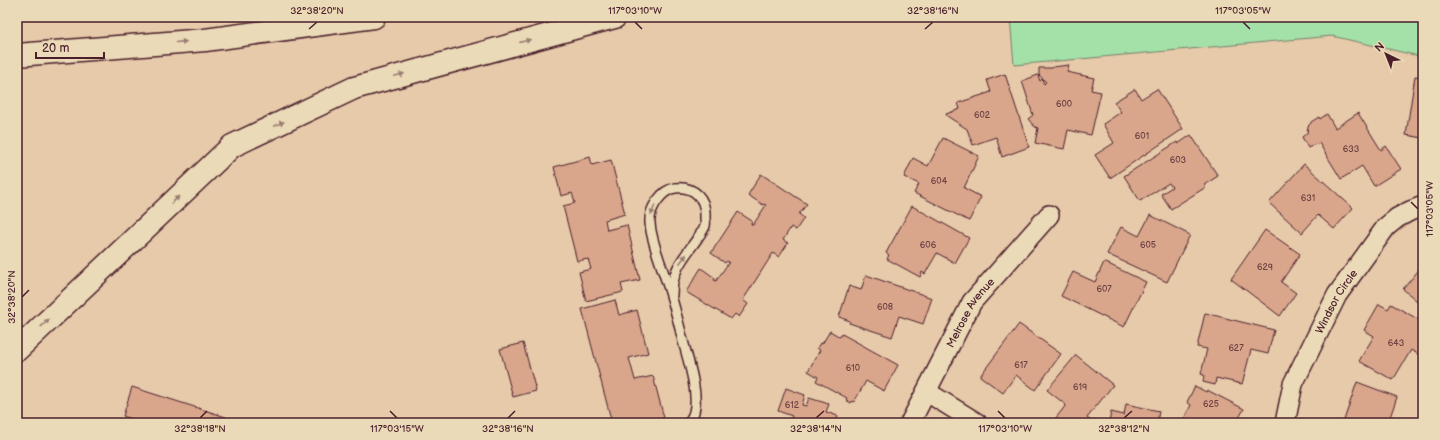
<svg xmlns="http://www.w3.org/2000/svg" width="1440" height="440" font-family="'Balsamiq Sans',sans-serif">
	<rect width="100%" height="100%" fill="#e6caaa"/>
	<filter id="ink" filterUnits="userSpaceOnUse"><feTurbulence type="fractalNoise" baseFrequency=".025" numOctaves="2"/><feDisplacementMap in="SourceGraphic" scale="8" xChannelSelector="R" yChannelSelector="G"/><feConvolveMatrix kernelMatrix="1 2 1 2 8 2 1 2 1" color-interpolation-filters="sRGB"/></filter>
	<g filter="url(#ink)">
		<!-- green -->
		<polygon fill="#a3e1a8" stroke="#76806a" points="1010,17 1423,17 1423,57 1332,36 1014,65"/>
		<!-- building -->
		<g fill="#d9a68c" stroke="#4a1f2b">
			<polygon points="1069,65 1067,72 1094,78 1091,90 1101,92 1091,135 1068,130 1064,149 1035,143 1038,128 1035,127 1028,119 1033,115 1022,81 1038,75 1040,81 1042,79 1044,84 1046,82 1039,75 1039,68 1052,68 1053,67"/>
			<polygon points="1005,74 1029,147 1002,157 996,137 973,145 967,129 947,116 946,114 960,109 958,103 991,92 987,80"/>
			<polygon points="1415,76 1423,77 1423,138 1406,135"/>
			<polygon points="1135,89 1141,99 1157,89 1183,129 1110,178 1095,155 1114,143 1103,124 1121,112 1114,102"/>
			<polygon points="1358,113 1381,150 1386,146 1401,169 1374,186 1362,166 1341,179 1319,143 1316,145 1315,144 1308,148 1302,137 1307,133 1308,126 1311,123 1311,122 1319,117 1320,119 1327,114 1335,128"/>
			<polygon points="1191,135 1218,176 1204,185 1206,187 1171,209 1161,194 1172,187 1169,183 1140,201 1124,176 1177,142 1178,144"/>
			<polygon points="943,138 979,156 964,188 981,197 969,221 914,193 919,184 904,177 913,158 928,166"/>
			<polygon points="590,157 592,165 611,160 625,214 605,220 607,230 627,225 640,280 621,284 623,292 586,301 579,272 591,269 588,259 577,261 563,206 575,203 572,193 561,196 554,167"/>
			<polygon points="1304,164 1353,208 1334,229 1318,215 1302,233 1269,203"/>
			<polygon points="761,174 807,204 799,214 804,218 796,230 791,227 783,240 788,243 779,257 773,253 743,300 748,304 739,317 735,314 731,319 686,292 701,268 715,278 714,280 716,281 729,262 727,261 725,263 711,253 738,212 752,221 751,224 753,225 766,205 764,204 763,205 748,195"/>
			<polygon points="912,206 969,238 955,263 937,253 925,274 922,272 920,277 887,259 889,255 886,253"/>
			<polygon points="1150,215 1190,235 1167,282 1107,254 1121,227 1139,236"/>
			<polygon points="1265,230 1300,254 1281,282 1296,293 1280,316 1231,279"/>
			<polygon points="1104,262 1146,282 1124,327 1061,296 1073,272 1095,282"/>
			<polygon points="1423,265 1423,306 1403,289"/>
			<polygon points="866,275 932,298 923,324 899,316 892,337 849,323 850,321 839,317 849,286 861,290"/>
			<polygon points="615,300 619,315 637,310 648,353 629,358 635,380 653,376 664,418 647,423 612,423 582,309"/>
			<polygon points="1379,304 1388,309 1391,304 1423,322 1423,357 1411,350 1393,380 1359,361 1374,336 1364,330"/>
			<polygon points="1205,313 1274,330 1268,354 1251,350 1242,384 1216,378 1215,385 1203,382 1204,375 1201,374 1207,349 1197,347"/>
			<polygon points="1019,324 1061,354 1035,390 1016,375 1003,393 980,376"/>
			<polygon points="830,331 840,337 842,334 898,365 884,391 866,381 854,402 852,401 851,403 846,400 847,398 816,381 818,377 808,371 820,350 817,348 820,343 822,344"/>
			<polygon points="523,343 536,391 513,397 500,349"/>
			<polygon points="1076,355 1113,385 1087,418 1092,422 1091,423 1052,423 1066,405 1047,390"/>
			<polygon points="1357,382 1397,397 1388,423 1343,423"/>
			<polygon points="1195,386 1206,392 1207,390 1244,409 1236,423 1182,423 1191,405 1187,402"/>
			<polygon points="132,387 226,417 224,423 131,423 132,419 123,416"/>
			<polygon points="786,388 805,395 802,405 806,406 809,398 829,404 826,412 838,416 835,423 789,423 792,416 778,411"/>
			<polygon points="1126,404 1159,411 1157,423 1109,423 1111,412 1124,415"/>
		</g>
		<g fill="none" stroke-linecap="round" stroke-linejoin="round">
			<defs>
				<path id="service" d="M672,295C672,269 683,259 697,239C699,235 704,230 705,226C706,224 705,220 705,217C706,199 695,186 675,188C662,190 649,208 650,222C650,237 661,264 666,280C673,300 678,320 683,341C688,360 699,393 694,412C693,416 691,420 689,423"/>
				<g id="minor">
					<polyline points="927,392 977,423"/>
					<path id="s1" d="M910,423L972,302L1049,215"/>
					<path id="s2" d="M1285,423L1293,384L1337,295L1386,227L1397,218L1410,211L1423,206"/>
				</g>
				<g id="motorway">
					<polyline points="17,55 205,40 374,17"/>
					<polyline points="17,350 232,146 354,88 615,17"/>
				</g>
			</defs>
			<!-- service casing -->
			<use href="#service" stroke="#4a1f2b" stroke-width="12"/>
			<!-- minor casing -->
			<use href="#minor" stroke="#4a1f2b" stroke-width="22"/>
			<!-- motorway casing -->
			<use href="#motorway" stroke="#4a1f2b" stroke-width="25"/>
			<!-- service -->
			<use href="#service" stroke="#ebdab7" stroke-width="9"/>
			<!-- minor -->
			<use href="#minor" stroke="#ebdab7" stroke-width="19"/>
			<!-- motorway -->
			<use href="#motorway" stroke="#ebdab7" stroke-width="22"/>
		</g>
		<!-- one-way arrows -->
		<defs><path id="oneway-solid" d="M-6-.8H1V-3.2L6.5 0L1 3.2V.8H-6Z"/></defs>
		<g fill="#9a7c71">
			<use href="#oneway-solid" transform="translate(525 41) rotate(-15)"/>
			<use href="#oneway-solid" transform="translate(181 42) rotate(-5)"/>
			<use href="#oneway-solid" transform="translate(399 75) rotate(-15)"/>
			<use href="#oneway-solid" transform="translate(279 124) rotate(-25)"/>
			<use href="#oneway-solid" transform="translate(175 200) rotate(-44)"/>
			<use href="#oneway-solid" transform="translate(653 210) rotate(110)"/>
			<use href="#oneway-solid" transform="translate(683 259) rotate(-53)"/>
			<use href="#oneway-solid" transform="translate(45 323) rotate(-44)"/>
		</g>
	</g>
	<!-- ticks -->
	<path fill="none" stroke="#4a1f2b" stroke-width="1.5" d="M635,22L642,29M1243,22L1250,29M309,29L317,22M925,29L933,22M1411,202L1418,209M22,297L29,290M390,411L397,418M998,411L1005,418M200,418L207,411M508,418L515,411M816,418L824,411M1124,418L1132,411"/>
	<g text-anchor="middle" stroke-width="3" stroke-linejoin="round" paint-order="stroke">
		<!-- number labels -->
		<g font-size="9" fill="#6e4143">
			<text x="1064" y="107">600</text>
			<text x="982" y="118">602</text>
			<text x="1142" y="139">601</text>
			<text x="1351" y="152">633</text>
			<text x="1178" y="163">603</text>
			<text x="939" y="184">604</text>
			<text x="1308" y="201">631</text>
			<text x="928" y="248">606</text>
			<text x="1148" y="248">605</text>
			<text x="1265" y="270">629</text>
			<text x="1104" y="292">607</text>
			<text x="885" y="310">608</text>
			<text x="1396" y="346">643</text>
			<text x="1236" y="351">627</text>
			<text x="1021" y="368">617</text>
			<text x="853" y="371">610</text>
			<text x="1080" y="390">619</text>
			<text x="1211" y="407">625</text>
			<text x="792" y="408">612</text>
		</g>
		<!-- street labels -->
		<g font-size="11" fill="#4a1f2b" stroke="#ebdab7">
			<text dy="4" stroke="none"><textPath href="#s2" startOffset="133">Windsor Circle</textPath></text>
			<text dy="4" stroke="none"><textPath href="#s1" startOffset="126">Melrose Avenue</textPath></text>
		</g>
	</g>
	<!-- margin -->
	<rect width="1440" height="440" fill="none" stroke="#ebdab7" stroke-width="44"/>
	<!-- north arrow -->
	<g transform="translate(1386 54) rotate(317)" stroke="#ebdab7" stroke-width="3" paint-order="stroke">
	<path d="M0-3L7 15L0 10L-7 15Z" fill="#4a1f2b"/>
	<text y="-6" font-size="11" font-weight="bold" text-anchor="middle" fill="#4a1f2b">N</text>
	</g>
	<!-- scale -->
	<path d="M36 52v6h68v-6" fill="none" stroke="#4a1f2b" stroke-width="2"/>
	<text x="42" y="52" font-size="12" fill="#4a1f2b" stroke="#ebdab7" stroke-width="3" paint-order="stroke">20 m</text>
	<rect x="22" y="22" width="1396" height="396" fill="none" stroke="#4a1f2b" stroke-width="1.5"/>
	<g font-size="10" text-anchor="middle" fill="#4a1f2b">
		<text x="317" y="14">32°38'20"N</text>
		<text x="635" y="14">117°03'10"W</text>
		<text x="933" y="14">32°38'16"N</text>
		<text x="1243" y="14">117°03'05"W</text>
		<text transform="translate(1429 209) rotate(-90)" y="4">117°03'05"W</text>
		<text transform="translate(11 297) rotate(-90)" y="4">32°38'20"N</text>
		<text x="200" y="432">32°38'18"N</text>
		<text x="397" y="432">117°03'15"W</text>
		<text x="508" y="432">32°38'16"N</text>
		<text x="816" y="432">32°38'14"N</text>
		<text x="1005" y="432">117°03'10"W</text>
		<text x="1124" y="432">32°38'12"N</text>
	</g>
</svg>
